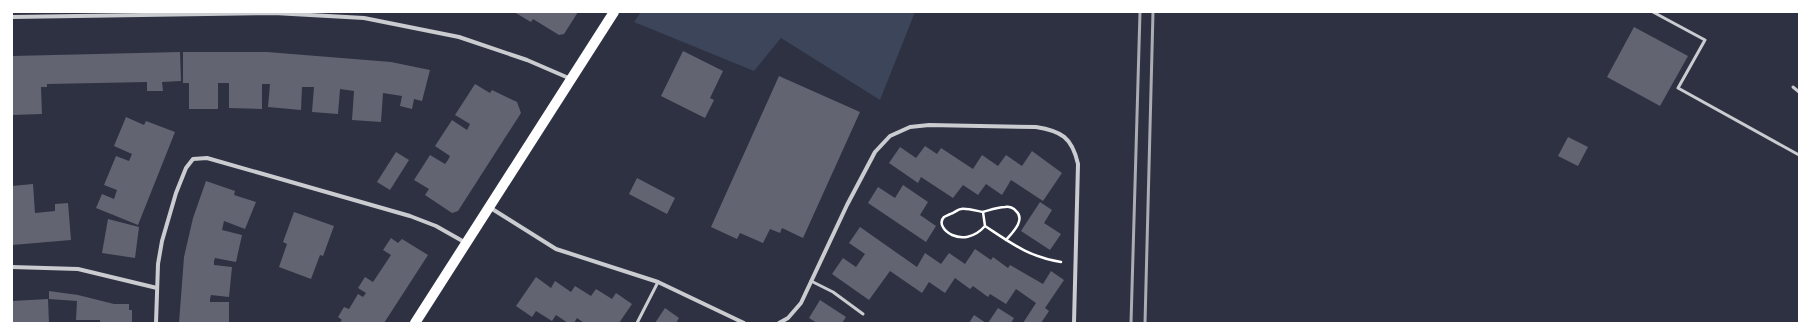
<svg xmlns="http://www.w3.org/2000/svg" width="1811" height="335" font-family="Signika,sans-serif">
	<rect width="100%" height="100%" fill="#2d3142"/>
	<!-- green -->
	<polygon fill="#3c4559" points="641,12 915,12 880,100 781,38 754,71 634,22"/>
	<!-- building -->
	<g fill="#626471">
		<polygon points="514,12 578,12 564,34 559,35 533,19 531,22"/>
		<polygon points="1634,27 1688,56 1660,106 1607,77"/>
		<polygon points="683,51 723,71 710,98 714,100 705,118 661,96"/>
		<polygon points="180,52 181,81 162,82 163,91 147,91 147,82 47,84 47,87 41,87 42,114 12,115 12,56"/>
		<polygon points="183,52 267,52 391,62 430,70 422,101 414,99 412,109 400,106 402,96 383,93 381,122 352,120 354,91 340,89 338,114 312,112 314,87 302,87 301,110 268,107 270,84 262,84 262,109 229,108 229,83 218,83 218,109 189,109 189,83 183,83"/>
		<polygon points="779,76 860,112 803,238 782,228 780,233 770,229 763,243 740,233 737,239 711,227"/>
		<polygon points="475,84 490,93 492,90 517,102 521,113 458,211 452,213 425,195 429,189 414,180 430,155 445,164 448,160 450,156 435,146 452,120 467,130 470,124 455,115"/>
		<polygon points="126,117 144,125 146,121 175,132 138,225 96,208 102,194 114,199 117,190 104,185 116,156 129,161 132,154 114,146"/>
		<polygon points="1568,137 1588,147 1578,166 1558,156"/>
		<polygon points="925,146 937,154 941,148 973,169 982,155 998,166 1006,155 1022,166 1032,151 1062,173 1043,201 1011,180 1002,195 986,184 978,195 963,185 953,198 921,177 918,183 889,163 900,147 916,158"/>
		<polygon points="396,152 409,160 390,190 377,182"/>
		<polygon points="637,178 675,198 667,214 629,194"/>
		<polygon points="206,181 235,191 234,195 256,202 245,229 224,221 222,230 242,235 236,262 215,258 214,261 214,265 232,267 229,297 211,295 210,299 210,302 229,302 229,317 208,317 229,317 229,323 179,323 184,257 193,218"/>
		<polygon points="33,184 35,213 55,211 55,204 68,203 71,240 12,245 12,186"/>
		<polygon points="903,185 928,202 920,215 936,226 926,242 868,203 878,187 895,198"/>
		<polygon points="1040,202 1052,210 1044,223 1061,234 1050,250 1021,231"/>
		<polygon points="294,212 334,226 323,256 320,255 311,279 279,267 287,244 283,242"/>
		<polygon points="108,219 139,227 135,258 102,253"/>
		<polygon points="860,227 917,267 925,253 941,264 949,253 965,264 975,249 991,260 993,257 1008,268 1010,265 1043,284 1051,271 1064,280 1045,308 1049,311 1041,323 1023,323 1036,303 1016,289 1006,304 990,294 988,297 973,286 970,289 955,278 945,293 929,282 922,293 890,271 869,300 832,274 843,258 856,267 865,254 849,243"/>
		<polygon points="391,238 398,243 402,239 428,255 384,323 339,323 342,320 338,317 344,307 349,309 358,294 363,297 366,293 358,288 365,277 373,282 391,255 383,250"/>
		<polygon points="536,277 551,288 555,281 571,292 575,286 591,296 596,289 612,299 616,293 632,304 619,323 584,323 577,318 574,323 568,323 556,315 552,321 536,311 532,317 516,306"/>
		<polygon points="49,291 78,295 114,304 129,304 129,310 132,310 132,323 100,323 100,320 76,320 77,301 49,299"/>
		<polygon points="48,299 49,323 12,323 12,301"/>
		<polygon points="820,300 846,317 842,323 817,323 809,318"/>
		<polygon points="665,308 679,318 676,323 655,323"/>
		<polygon points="998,308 1014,318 1011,323 988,323"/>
		<polygon points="974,315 986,323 969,323"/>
	</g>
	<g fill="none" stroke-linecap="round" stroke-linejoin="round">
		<!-- path -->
		<g stroke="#fff" stroke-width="2.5">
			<path d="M983,212C990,210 998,207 1005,207C1009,206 1014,208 1016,211C1026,220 1012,233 1006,240"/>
			<path d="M985,226C963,251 933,228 944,217C946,216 950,214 953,213C955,212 959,209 961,209C967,208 977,211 983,212L985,226C1011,243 1029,257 1061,262"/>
		</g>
		<!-- service -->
		<g stroke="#caccd0" stroke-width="3">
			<polyline points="1653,12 1705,40 1678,88 1799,155"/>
			<polyline points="1793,87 1799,92"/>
			<polyline points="811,281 833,292 863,314"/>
			<polyline points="637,323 658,282"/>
		</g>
		<!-- minor -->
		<g stroke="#caccd0" stroke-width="4">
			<polyline points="12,17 274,13 364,18 459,37 527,60 571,79"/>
			<polyline points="489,207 556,249 658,282 744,323"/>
			<polyline points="12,267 78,269 157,288"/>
			<polyline points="156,323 158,264 162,241 176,193 186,168 193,159 207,158 410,216 436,226 466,243"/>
			<path d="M779,323L788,318L801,303L847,205L875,152L890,136L910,127L929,125L1036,127C1061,131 1072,137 1078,164L1074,323"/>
		</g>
		<!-- primary -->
		<polyline stroke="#fff" stroke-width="10" points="415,323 614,12"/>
		<!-- rail -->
		<g stroke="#abadb3" stroke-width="3">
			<polyline points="1131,323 1140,12"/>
			<polyline points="1145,323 1153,12"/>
		</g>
	</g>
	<!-- border -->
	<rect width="1811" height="335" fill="none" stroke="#ffffff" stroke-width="26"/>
</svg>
